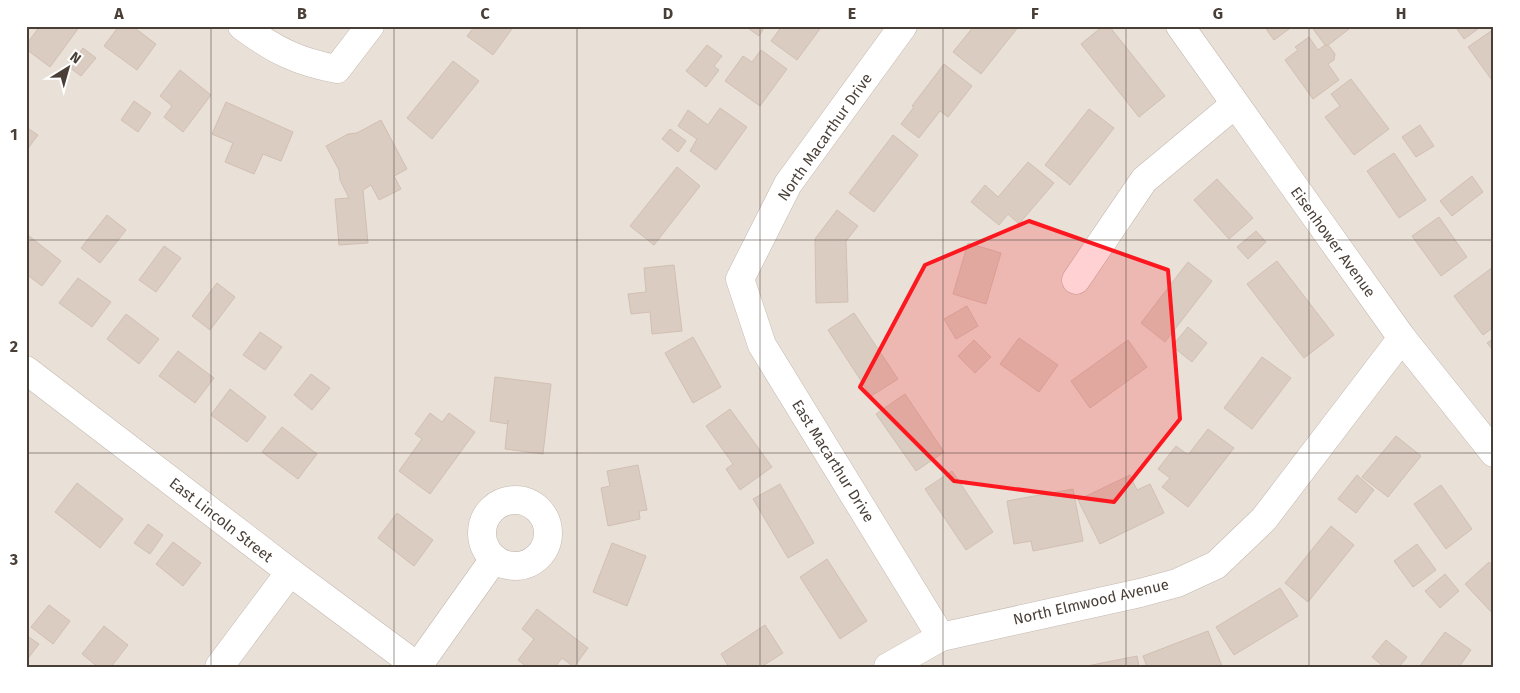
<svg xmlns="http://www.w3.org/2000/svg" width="1520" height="693" font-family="'Fira Sans',sans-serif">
	<rect width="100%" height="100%" fill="#f5efe9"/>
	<!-- residential -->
	<rect fill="#e9e0d7" x="26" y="26" width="1468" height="641"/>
	<!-- building -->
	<g fill="#daccc1" stroke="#d2bfb2">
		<polygon points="40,26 80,26 50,67 26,49 26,45"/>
		<polygon points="119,26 132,26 156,44 137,70 104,46"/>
		<polygon points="475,26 514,26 493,55 467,36"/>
		<polygon points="745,26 765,26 759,36"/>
		<polygon points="782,26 822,26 797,60 771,41"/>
		<polygon points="974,26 1019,26 981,74 953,52"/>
		<polygon points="1103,26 1109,26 1165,96 1139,117 1081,44"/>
		<polygon points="1264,26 1293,26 1274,40"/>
		<polygon points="1311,26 1347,26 1349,29 1327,46 1325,45"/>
		<polygon points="1455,26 1482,26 1464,39"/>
		<polygon points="1494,29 1494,83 1468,47"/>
		<polygon points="1309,37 1318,50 1325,45 1329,46 1335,54 1334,60 1328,64 1339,80 1313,99 1285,60 1298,50 1295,47"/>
		<polygon points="707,45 722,56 714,66 719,70 706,87 686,71"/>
		<polygon points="83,48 96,58 81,76 69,67"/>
		<polygon points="761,50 787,69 760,106 725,81 743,56 752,62"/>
		<polygon points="453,61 479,81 432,139 407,118"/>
		<polygon points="944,64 972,86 948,117 940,111 919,138 901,124 914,107 912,106"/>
		<polygon points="180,70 211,95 183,132 164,117 172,106 160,96"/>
		<polygon points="1351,79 1389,129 1354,155 1325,117 1340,106 1331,94"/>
		<polygon points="134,101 151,113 138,132 121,120"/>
		<polygon points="226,102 293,132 281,161 263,154 254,174 225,162 233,143 212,134"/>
		<polygon points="720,108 747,127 716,170 690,151 697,139 678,126 688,110 708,125"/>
		<polygon points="1089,109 1114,128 1070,185 1045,165"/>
		<polygon points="381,120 407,169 394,176 401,189 379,200 371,185 363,190 368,243 339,245 335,199 349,198 340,180 339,170 326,146 348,134 357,133"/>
		<polygon points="1420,125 1434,146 1416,157 1402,137"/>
		<polygon points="26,127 38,135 26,151"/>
		<polygon points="670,129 686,141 678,152 662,139"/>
		<polygon points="893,135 918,155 874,212 849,193"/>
		<polygon points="1394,153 1426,200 1399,218 1367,171"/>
		<polygon points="1028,162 1054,183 1019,224 1008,214 999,225 971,202 985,185 998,197"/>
		<polygon points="677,167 700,186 654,245 630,226"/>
		<polygon points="1472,176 1483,192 1452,216 1440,201"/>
		<polygon points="1217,179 1253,218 1229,239 1194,200"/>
		<polygon points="837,210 858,226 846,241 848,302 816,303 815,239"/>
		<polygon points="107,215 126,230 100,263 81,248"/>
		<polygon points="1439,217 1467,257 1441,276 1412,236"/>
		<polygon points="1256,231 1266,242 1248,259 1237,247"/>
		<polygon points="29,236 61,261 42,286 26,274 26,240"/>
		<polygon points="968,243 1001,253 986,304 953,294"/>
		<polygon points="164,246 181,258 156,292 139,280"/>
		<polygon points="1277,261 1334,335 1304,358 1247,284"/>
		<polygon points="1188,262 1212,281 1165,342 1141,323"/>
		<polygon points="674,265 682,331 652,334 650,312 631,314 628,294 646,292 644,268"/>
		<polygon points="1493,267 1494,327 1483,335 1454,296"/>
		<polygon points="78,278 111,302 92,327 59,303"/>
		<polygon points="217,283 235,297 210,330 192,316"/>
		<polygon points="967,306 978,326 956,339 944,319"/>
		<polygon points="854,313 898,379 871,396 828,330"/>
		<polygon points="126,314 159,339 139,364 107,339"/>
		<polygon points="1188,327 1207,343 1192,362 1172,346"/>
		<polygon points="260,332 282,347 265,370 243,355"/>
		<polygon points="693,337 721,387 693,403 665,353"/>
		<polygon points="1019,338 1058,365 1039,392 1000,364"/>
		<polygon points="1494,338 1494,351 1487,343"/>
		<polygon points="974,340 991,357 975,373 958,356"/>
		<polygon points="1128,340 1147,367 1090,408 1071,381"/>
		<polygon points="178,351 214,378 195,403 159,376"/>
		<polygon points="1262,357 1291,378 1252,429 1224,408"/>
		<polygon points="311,374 330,388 312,410 294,395"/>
		<polygon points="495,377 551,384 543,454 505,449 508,420 508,424 490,421"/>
		<polygon points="230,389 266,417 247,442 211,415"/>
		<polygon points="905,394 944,452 916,471 876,414"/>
		<polygon points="730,409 772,467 740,490 726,469 733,464 706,426"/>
		<polygon points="430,413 442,422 449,413 475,432 430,494 399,471 422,439 415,434"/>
		<polygon points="282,427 317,454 298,479 262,452"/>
		<polygon points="1208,429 1234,448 1188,507 1162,487 1170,478 1158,469 1176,446 1188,455"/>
		<polygon points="1396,436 1421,456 1388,497 1362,477"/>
		<polygon points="638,465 647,510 639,511 640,519 608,526 601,488 610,486 607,471"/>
		<polygon points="952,471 993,532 966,550 925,489"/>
		<polygon points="1130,475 1137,490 1150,484 1164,513 1100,544 1078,500"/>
		<polygon points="1357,475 1374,490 1356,513 1338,499"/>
		<polygon points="77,483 123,519 100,548 55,512"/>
		<polygon points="780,484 814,543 788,558 753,499"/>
		<polygon points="1441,485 1472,529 1446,549 1414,504"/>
		<polygon points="1073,489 1083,541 1033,551 1031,541 1014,544 1007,501"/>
		<polygon points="397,513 433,540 414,566 378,538"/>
		<polygon points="148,524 163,535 150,554 134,543"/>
		<polygon points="1331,526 1354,545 1308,602 1285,583"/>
		<polygon points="173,542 201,563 183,586 156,564"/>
		<polygon points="612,543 646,556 627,606 593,592"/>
		<polygon points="1417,544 1436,570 1413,587 1394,561"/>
		<polygon points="827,559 867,621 840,639 800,577"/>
		<polygon points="1489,562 1494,567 1494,615 1465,584"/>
		<polygon points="1445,574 1459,591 1440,608 1425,591"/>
		<polygon points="1280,588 1298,616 1234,655 1216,627"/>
		<polygon points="49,605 70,621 53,644 31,627"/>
		<polygon points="537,609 588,648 574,667 562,658 555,667 527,667 518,660 534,639 522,629"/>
		<polygon points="765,625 783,653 761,667 729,667 721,654"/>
		<polygon points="104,626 128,645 111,667 98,667 82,654"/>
		<polygon points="1208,631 1222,666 1147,667 1143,656"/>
		<polygon points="1445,632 1471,650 1459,667 1419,667"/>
		<polygon points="26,635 39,644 26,661"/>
		<polygon points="1386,640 1407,657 1399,667 1384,667 1372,657"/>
		<polygon points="1137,656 1139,667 1082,667"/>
	</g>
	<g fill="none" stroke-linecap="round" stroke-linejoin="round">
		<defs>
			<g id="minor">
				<path d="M242,26C274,50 298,62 337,69L370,26"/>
				<polyline points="903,26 788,184 740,279 762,345 941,637"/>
				<polyline points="1180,26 1402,338 1494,453"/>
				<polyline points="1076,280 1144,180 1234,105"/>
				<polyline points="26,370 290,572 418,667"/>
				<circle cx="515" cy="533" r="33"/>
				<polyline points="418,666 494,559"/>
				<polyline points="219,667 290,572"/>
				<polyline points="888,667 941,637 1140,593 1177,583 1216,565 1264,519 1402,338"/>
			</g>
		</defs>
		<!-- minor casing -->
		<use href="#minor" stroke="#c4b8af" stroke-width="29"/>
		<!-- minor -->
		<use href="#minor" stroke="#fff" stroke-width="28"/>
	</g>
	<!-- marked area -->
	<path fill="#fd1820" fill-opacity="0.2" stroke="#fd1820" stroke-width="4" stroke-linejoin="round" d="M1029,221L1168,270L1180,419L1114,502L954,481L860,387L925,265Z"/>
	<!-- grid -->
	<path fill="none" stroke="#493f37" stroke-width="1" stroke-opacity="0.55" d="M211,26V667M394,26V667M577,26V667M760,26V667M943,26V667M1126,26V667M1309,26V667M26,240H1494M26,453H1494"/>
	<g text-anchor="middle" stroke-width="4" stroke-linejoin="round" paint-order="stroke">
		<!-- street labels -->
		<g font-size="15" fill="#493f37" stroke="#fff">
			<text transform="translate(825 137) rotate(-55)" y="5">North Macarthur Drive</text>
			<text transform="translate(1333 242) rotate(54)" y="5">Eisenhower Avenue</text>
			<text transform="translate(833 461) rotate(58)" y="5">East Macarthur Drive</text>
			<text transform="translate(221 520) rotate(38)" y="5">East Lincoln Street</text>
			<text transform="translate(1091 602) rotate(-13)" y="5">North Elmwood Avenue</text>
		</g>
	</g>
	<!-- border -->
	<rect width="1520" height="693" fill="none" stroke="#ffffff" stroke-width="55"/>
	<!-- north arrow -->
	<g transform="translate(68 68) rotate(37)" stroke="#ffffff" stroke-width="4" paint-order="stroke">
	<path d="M0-4L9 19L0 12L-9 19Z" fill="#493f37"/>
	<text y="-8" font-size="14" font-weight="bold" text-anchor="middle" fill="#493f37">N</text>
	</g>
	<rect x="28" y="28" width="1464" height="638" fill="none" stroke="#493f37" stroke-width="2"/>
	<g font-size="16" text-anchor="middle" font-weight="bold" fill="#493f37">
		<text x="119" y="19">A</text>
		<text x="302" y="19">B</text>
		<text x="485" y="19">C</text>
		<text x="668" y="19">D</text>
		<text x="852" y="19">E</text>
		<text x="1035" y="19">F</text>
		<text x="1218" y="19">G</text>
		<text x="1401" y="19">H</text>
		<text x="14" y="140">1</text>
		<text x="14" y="352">2</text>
		<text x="14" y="565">3</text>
	</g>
</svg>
